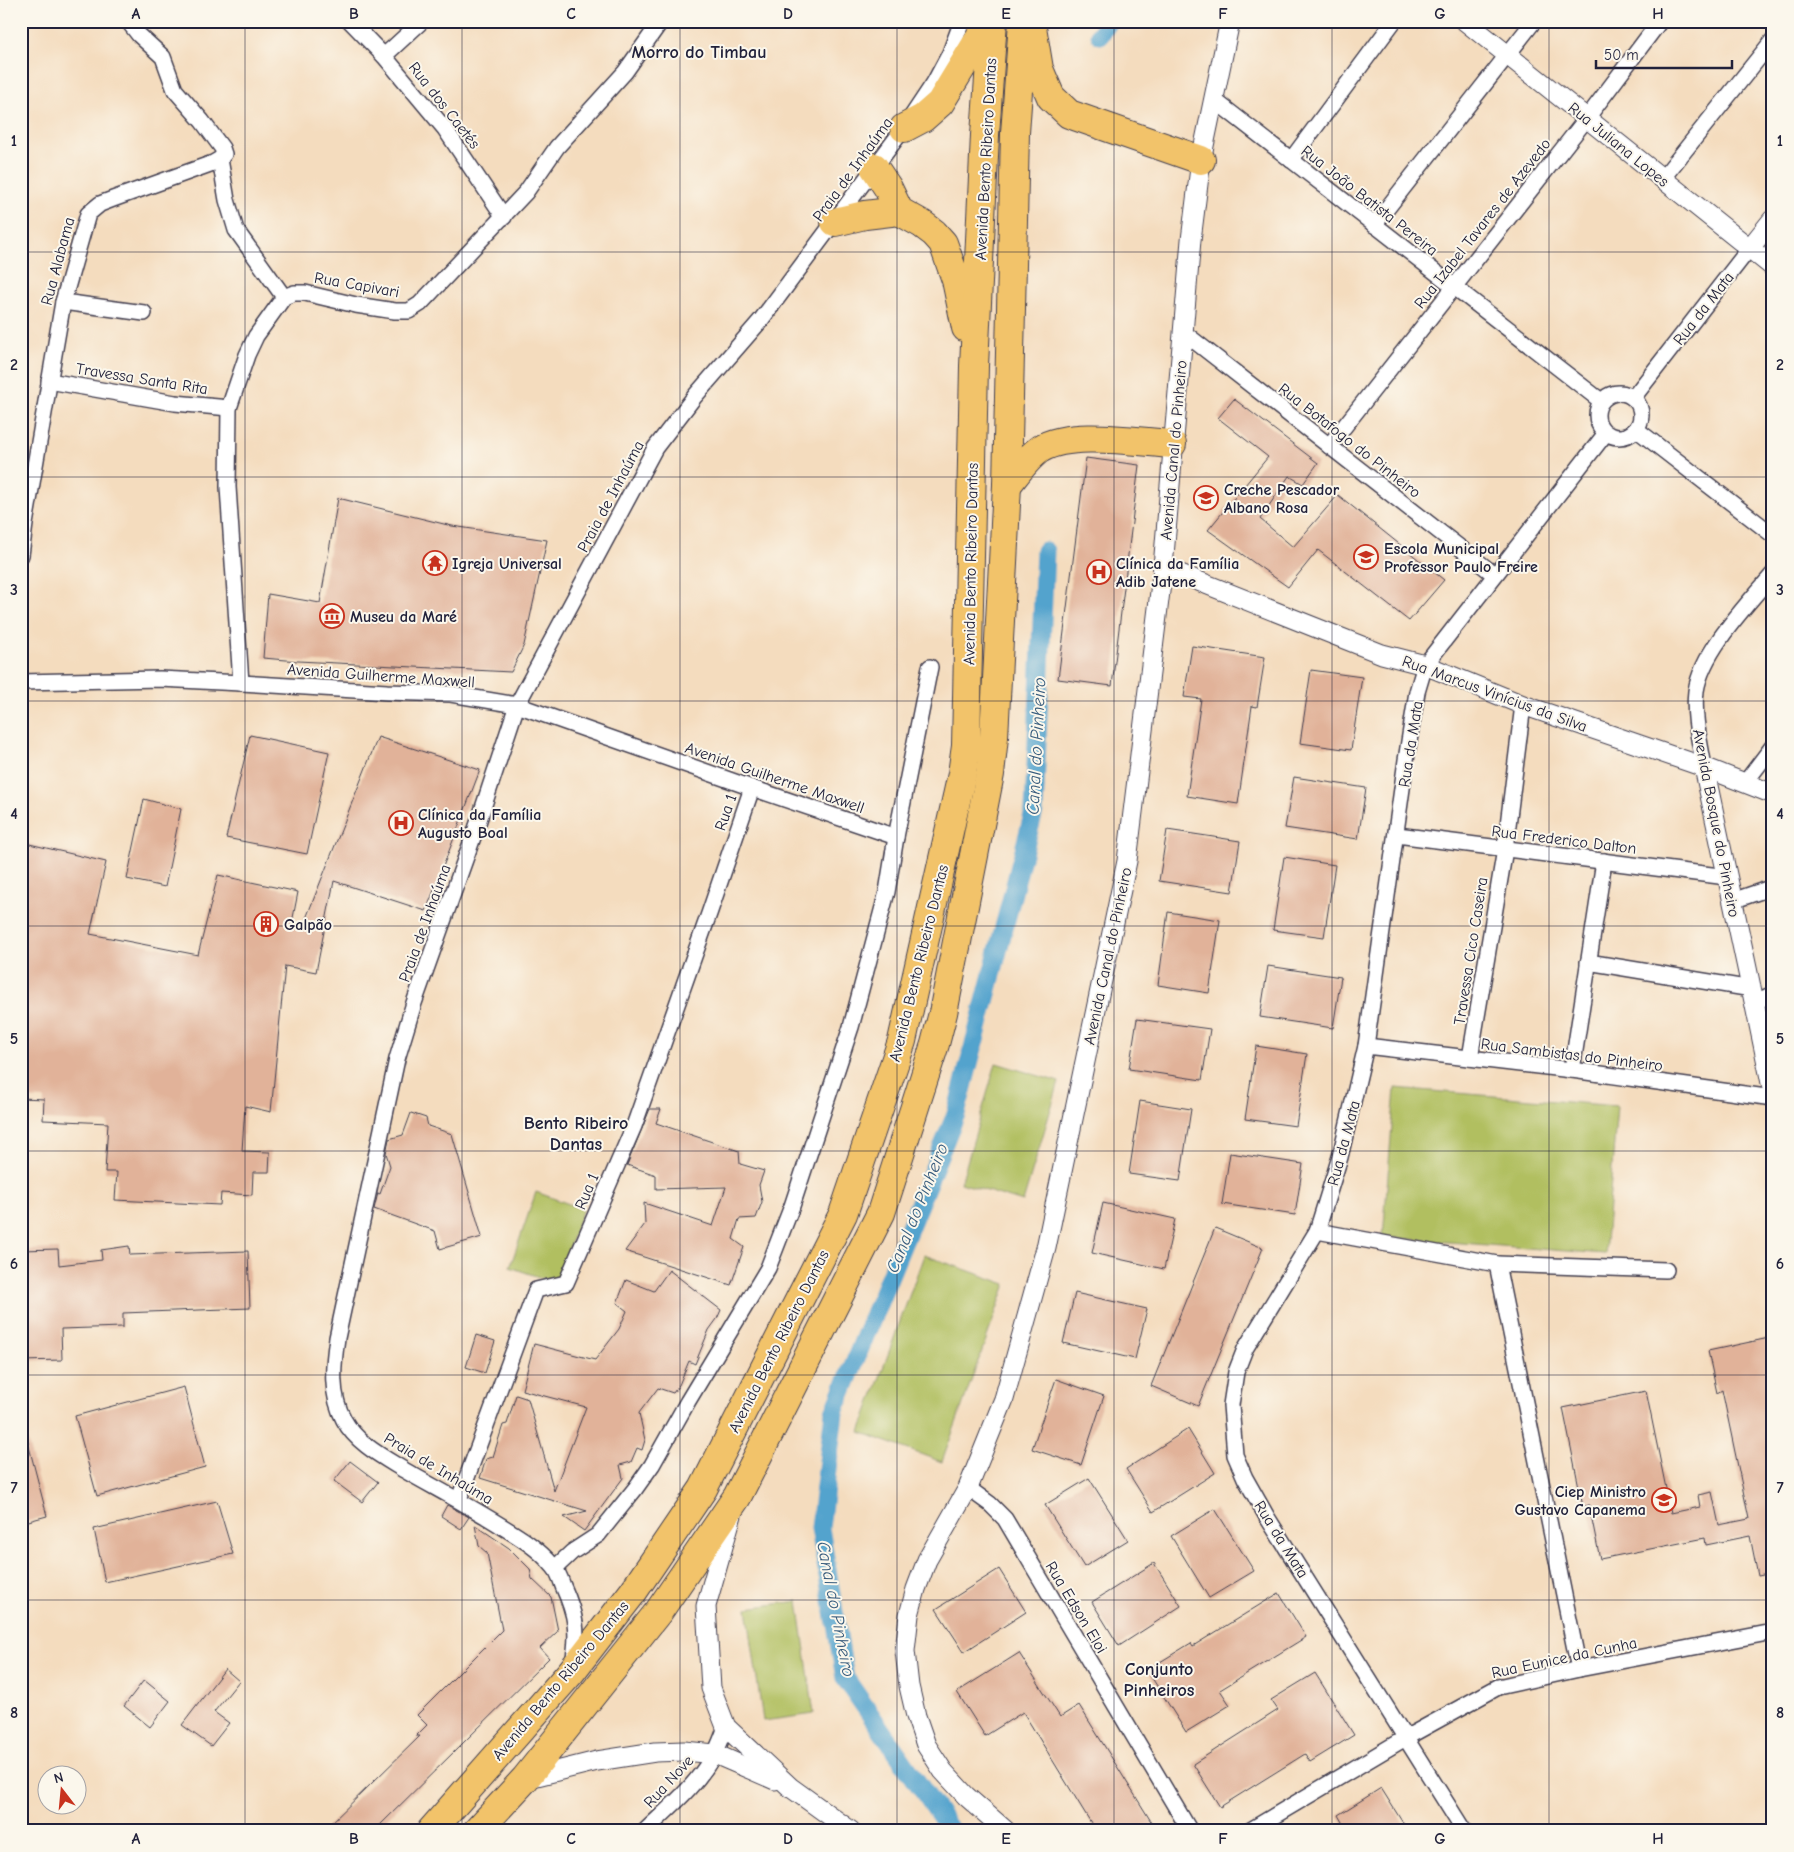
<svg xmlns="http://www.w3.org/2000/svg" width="1794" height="1852" font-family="'Comic Neue',sans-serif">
	<rect width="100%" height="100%" fill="#fbf7ec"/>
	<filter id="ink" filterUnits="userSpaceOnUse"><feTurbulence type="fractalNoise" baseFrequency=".02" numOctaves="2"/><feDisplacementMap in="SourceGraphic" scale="10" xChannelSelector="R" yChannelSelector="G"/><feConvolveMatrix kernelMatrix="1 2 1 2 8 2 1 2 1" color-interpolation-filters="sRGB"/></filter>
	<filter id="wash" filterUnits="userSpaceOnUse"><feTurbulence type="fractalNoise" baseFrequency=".0096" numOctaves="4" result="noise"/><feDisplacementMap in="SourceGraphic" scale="20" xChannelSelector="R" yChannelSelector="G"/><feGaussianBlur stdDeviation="1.12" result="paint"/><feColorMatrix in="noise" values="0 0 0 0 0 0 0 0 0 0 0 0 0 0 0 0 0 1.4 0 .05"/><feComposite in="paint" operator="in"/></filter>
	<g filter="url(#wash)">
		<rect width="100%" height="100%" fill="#f4dcbe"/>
		<!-- green -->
		<g fill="#b1bf61" stroke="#6a704e">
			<polygon points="996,1063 1059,1082 1023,1202 961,1183"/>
			<polygon points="1395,1088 1617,1106 1605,1254 1383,1237"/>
			<polygon points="536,1192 583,1209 556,1283 510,1267"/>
			<polygon points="924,1255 1006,1284 942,1462 860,1432"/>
			<polygon points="798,1601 814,1714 763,1721 747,1608"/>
		</g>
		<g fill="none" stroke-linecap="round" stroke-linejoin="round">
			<!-- canal -->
			<g stroke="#53a3cd" stroke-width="19">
				<polyline points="1100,35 1109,21"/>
				<polyline points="951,1831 845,1678 820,1528 834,1412 956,1114 1034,811 1045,551"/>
			</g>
		</g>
		<g id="blocks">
			<!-- building -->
			<g fill="#e1b299">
				<polygon points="1234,399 1318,463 1303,484 1289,476 1260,519 1293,547 1338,495 1444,580 1409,621 1318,550 1288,587 1208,530 1268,457 1218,418"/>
				<polygon points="1086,458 1139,465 1112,686 1058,679"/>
				<polygon points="338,498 452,526 547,540 524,645 511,672 298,661 263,658 268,594 320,603"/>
				<polygon points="1192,646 1265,657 1257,707 1252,706 1238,804 1187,796 1201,699 1184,697"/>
				<polygon points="1311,670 1362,677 1351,750 1300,743"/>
				<polygon points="250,735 329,752 307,854 226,838"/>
				<polygon points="378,737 480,770 426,911 334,881 316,972 285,966 271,1112 245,1106 242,1151 270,1152 269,1172 253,1172 252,1195 221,1193 220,1205 115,1200 117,1172 105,1172 108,1123 43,1120 44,1099 21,1098 21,842 106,862 90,934 198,955 218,875 298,892 292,923 303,926"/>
				<polygon points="1294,777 1366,788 1358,839 1285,828"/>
				<polygon points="144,799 181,809 165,887 127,879"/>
				<polygon points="1167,830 1240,841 1232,892 1159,881"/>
				<polygon points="1284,857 1335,865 1324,937 1273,930"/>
				<polygon points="1168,912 1220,920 1209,993 1158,985"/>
				<polygon points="1268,966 1341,977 1333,1028 1260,1017"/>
				<polygon points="1137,1019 1210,1029 1202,1080 1129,1069"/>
				<polygon points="1256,1046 1307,1054 1296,1126 1245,1119"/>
				<polygon points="1140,1101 1191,1109 1180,1181 1129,1174"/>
				<polygon points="650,1109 661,1109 656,1123 739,1151 740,1164 764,1171 759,1185 762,1202 756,1218 739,1219 733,1239 744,1247 731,1285 625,1251 645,1224 644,1203 713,1226 726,1187 656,1189 656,1175 627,1165"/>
				<polygon points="411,1113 426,1118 428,1126 452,1134 482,1237 440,1249 435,1231 374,1209 378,1193 380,1194 390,1166 386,1153 389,1139 403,1135"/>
				<polygon points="1230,1153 1303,1164 1295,1215 1222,1204"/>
				<polygon points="1103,1203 1175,1219 1164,1269 1092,1253"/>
				<polygon points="1215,1228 1263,1248 1198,1406 1151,1386"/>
				<polygon points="129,1246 130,1255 248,1251 250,1308 123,1313 123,1327 61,1329 62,1360 21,1361 21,1250 58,1249 59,1265 102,1260 101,1250"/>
				<polygon points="669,1270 721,1310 717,1319 709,1330 695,1364 689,1361 679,1385 673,1393 658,1388 639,1413 645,1440 642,1450 637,1448 631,1462 620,1465 623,1478 584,1531 564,1517 587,1511 480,1478 486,1459 493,1457 503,1425 507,1424 516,1395 528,1399 554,1491 586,1407 522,1390 534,1344 595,1360 619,1329 627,1311 617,1303 626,1280 654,1291"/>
				<polygon points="1075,1293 1147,1309 1135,1359 1063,1343"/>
				<polygon points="476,1335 495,1341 485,1373 466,1367"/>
				<polygon points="1769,1338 1773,1355 1773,1573 1758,1576 1750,1536 1706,1545 1705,1538 1600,1559 1589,1505 1583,1507 1563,1408 1646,1391 1671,1513 1700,1507 1698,1495 1712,1492 1719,1525 1749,1519 1722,1390 1717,1393 1708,1351"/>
				<polygon points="1056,1379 1104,1396 1081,1465 1032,1449"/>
				<polygon points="184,1387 205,1467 97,1496 75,1416"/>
				<polygon points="1188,1429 1215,1473 1153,1512 1126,1469"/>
				<polygon points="21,1435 26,1435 47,1516 21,1523"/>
				<polygon points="350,1461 378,1482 362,1502 334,1481"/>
				<polygon points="1089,1478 1128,1540 1084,1567 1045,1505"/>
				<polygon points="217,1501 233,1554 105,1582 94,1529"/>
				<polygon points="447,1505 469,1517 461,1529 441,1516"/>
				<polygon points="1215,1509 1254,1571 1209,1598 1171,1536"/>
				<polygon points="475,1525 509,1548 530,1569 532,1579 551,1597 558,1631 540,1648 549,1658 374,1831 323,1831 420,1736 416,1736 427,1725 417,1715 502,1630 487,1553 479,1546"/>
				<polygon points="1154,1563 1181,1606 1119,1646 1092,1602"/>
				<polygon points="999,1569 1026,1612 964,1652 936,1609"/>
				<polygon points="1279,1593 1306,1637 1220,1690 1230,1705 1186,1732 1147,1670 1191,1643 1193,1646"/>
				<polygon points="1019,1653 1060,1717 1079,1705 1157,1831 1096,1831 1023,1712 985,1736 957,1692"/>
				<polygon points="225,1669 239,1681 214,1712 229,1723 211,1746 182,1725"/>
				<polygon points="1315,1673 1354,1735 1310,1762 1305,1754 1220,1807 1193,1764 1278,1710 1271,1700"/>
				<polygon points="144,1680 170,1701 150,1727 124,1706"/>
				<polygon points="1381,1788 1408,1831 1347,1831 1338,1815"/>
			</g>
		</g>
	</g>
	<g filter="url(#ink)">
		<use href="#blocks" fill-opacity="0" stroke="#423e4f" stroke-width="1"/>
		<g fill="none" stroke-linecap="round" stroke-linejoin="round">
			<defs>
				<g id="minor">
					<polyline points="350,21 384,56 445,129 504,217"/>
					<polyline points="384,56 422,21"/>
					<polyline points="1213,99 1601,401"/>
					<polyline points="220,159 227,200 236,230 284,297"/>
					<polyline points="1291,160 1394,21"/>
					<polyline points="1662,179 1773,40"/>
					<polyline points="1374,225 1534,21"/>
					<polyline points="63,302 144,313"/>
					<polyline points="1183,332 1495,575"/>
					<polyline points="49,381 175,403 229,408"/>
					<circle cx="1619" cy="415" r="22"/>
					<polyline points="1633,398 1749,249"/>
					<polyline points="1636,429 1773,535"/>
					<polyline points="1329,446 1587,118 1660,21"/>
					<polyline points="21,555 25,524 63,302 88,214 100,204 113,199 213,163 220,159 224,154 222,148 202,121 175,90 163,57 139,35 128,21"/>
					<polyline points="21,682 160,679 241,683 387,692 451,694 517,705 752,788 896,837"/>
					<polyline points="241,683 228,487 229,408 247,355 256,336 284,297 294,293 305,293 356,305 395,311 409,311 420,304 526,192 557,147 625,72 661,21"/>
					<path d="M1704,767C1700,743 1693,716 1696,691C1702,651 1747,605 1773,574"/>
					<polyline points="1745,783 1773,746"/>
					<polyline points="1397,835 1727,877"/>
					<polyline points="1732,901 1773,887"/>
					<polyline points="1588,962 1752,989"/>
					<polyline points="1755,1002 1773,994"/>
					<polyline points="1366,1046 1572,1070 1773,1098"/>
					<polyline points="1470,1058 1505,849 1523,705"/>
					<polyline points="1572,1070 1604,861"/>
					<polyline points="1317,1231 1497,1264 1579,1669"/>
					<polyline points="1497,1264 1666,1270"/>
					<polyline points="968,1488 990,1504 1005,1519 1190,1831"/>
					<polyline points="459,1499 536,1290 566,1283 634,1126 710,911 752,788"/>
					<polyline points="555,1568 572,1552 598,1535 635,1489 652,1465 688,1401 768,1268 792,1206 851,1027 887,892 896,837 930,667"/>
					<path d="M573,1663C579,1632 576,1615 563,1586C561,1580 558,1571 553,1566C539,1549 521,1538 503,1527C470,1506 437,1489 404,1470C383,1457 356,1443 344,1420C330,1395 333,1365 337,1338L397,1059L414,1003L477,826L517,705L655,448L695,396L761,320L904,128L934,83L950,53L962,21"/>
					<path d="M645,1831C670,1807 696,1786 713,1756C719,1747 722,1737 726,1727"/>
					<polyline points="1249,1831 1407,1737 1498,1687 1579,1669 1773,1632"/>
					<polyline points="1464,1831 1267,1517 1245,1478 1235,1455 1231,1405 1236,1372 1245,1349 1317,1231 1340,1157 1366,1046 1406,760 1417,692 1425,665 1606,433"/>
				</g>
				<g id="tertiary">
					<polyline points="1465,21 1773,267"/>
					<polyline points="1749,249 1773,219"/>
					<polyline points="1163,567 1382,654 1425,665 1523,705 1704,767 1773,794"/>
					<path d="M1704,767C1727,876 1751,984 1773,1093"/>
					<polyline points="732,1515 706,1606 711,1688 726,1727 790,1787 851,1831"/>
					<polyline points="525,1779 597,1761 655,1752 684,1751 715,1754 775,1780"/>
					<polyline points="1006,1831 966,1796 943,1771 926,1745 916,1716 909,1686 905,1651 909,1615 916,1589 927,1560 968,1488 1004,1399 1046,1248 1127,861 1163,567 1191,240 1201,160 1230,21"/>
				</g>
				<g id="motorway">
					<polyline points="1033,33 1039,69 1051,97 1069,114 1201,160"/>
					<polyline points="904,128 923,118 940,103 990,21"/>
					<polyline points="874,167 888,188 899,211 922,224 934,233 943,243 956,280 966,328"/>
					<polyline points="835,222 865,215 899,211"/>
					<path d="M1007,485C1017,473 1027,458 1040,449C1070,430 1137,442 1172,444"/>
					<polyline points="431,1831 571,1672 633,1592 703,1489 843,1214 902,1041 962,774 966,746 974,366 985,135 993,21"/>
					<polyline points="477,1831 525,1779 659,1611 737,1497 881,1213 935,1044 943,1013 990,774 994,737 1007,485 1015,133 1023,21"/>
				</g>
			</defs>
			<!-- minor casing -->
			<use href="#minor" stroke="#423e4f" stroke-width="18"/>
			<!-- tertiary casing -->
			<use href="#tertiary" stroke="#423e4f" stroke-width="21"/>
			<!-- motorway casing -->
			<use href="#motorway" stroke="#423e4f" stroke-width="30"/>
			<!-- minor -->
			<use href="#minor" stroke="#fff" stroke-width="15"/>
			<!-- tertiary -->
			<use href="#tertiary" stroke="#fff" stroke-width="19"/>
			<!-- motorway -->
			<use href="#motorway" stroke="#f2c36a" stroke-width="28"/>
		</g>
	</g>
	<!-- grid -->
	<path fill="none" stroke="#22223b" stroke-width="1" stroke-opacity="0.55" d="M245,21V1831M462,21V1831M680,21V1831M897,21V1831M1114,21V1831M1332,21V1831M1549,21V1831M21,252H1773M21,477H1773M21,701H1773M21,926H1773M21,1151H1773M21,1375H1773M21,1600H1773"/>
	<!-- icons -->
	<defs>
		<symbol id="school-ring" viewBox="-11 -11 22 22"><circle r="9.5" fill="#fbf7ec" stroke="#c8321e" stroke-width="1.5"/><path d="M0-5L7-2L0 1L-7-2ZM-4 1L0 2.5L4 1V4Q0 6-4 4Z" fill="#c8321e"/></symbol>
		<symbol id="temple-ring" viewBox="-11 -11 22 22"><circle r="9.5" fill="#fbf7ec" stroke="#c8321e" stroke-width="1.5"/><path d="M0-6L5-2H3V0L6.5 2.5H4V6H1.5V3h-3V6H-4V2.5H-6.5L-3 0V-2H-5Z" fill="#c8321e"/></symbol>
		<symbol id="hospital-ring" viewBox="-11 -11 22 22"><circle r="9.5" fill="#fbf7ec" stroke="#c8321e" stroke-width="1.5"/><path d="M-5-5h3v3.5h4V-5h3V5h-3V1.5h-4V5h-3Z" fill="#c8321e"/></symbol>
		<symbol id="museum-ring" viewBox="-11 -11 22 22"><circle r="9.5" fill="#fbf7ec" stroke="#c8321e" stroke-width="1.5"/><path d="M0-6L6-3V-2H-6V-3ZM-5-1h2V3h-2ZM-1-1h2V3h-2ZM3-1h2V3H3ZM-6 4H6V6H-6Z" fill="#c8321e"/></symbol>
		<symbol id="building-ring" viewBox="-11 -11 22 22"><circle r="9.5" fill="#fbf7ec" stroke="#c8321e" stroke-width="1.5"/><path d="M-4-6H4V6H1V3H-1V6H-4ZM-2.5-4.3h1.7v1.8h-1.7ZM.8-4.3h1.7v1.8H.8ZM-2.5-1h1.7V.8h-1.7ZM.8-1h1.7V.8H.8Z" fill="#c8321e"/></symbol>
	</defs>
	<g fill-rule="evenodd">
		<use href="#school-ring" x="1192" y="484" width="28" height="28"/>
		<use href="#school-ring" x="1352" y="543" width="28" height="28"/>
		<use href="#temple-ring" x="421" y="549" width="28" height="28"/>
		<use href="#hospital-ring" x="1085" y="558" width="28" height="28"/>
		<use href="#museum-ring" x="318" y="602" width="28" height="28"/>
		<use href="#hospital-ring" x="387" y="809" width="28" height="28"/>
		<use href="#building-ring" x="252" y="910" width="28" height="28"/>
		<use href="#school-ring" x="1650" y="1486" width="28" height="28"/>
	</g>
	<g text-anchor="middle" stroke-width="4" stroke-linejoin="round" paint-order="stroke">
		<!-- street labels -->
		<g font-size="16" fill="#22223b" stroke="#fbf7ec">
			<text transform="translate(445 105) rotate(52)" y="6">Rua dos Caetés</text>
			<text transform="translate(1619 144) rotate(39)" y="6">Rua Juliana Lopes</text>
			<text transform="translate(985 159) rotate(-87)" y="6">Avenida Bento Ribeiro Dantas</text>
			<text transform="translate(852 169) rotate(-54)" y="6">Praia de Inhaúma</text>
			<text transform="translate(1370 200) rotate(38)" y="6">Rua João Batista Pereira</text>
			<text transform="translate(1482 223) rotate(-52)" y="6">Rua Izabel Tavares de Azevedo</text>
			<text transform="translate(57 261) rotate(-75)" y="6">Rua Alabama</text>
			<text transform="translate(357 284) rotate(10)" y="6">Rua Capivari</text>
			<text transform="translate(1703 308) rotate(-52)" y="6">Rua da Mata</text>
			<text transform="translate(142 378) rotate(9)" y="6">Travessa Santa Rita</text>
			<text transform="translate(1350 440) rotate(38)" y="6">Rua Botafogo do Pinheiro</text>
			<text transform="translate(1173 450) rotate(-85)" y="6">Avenida Canal do Pinheiro</text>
			<text transform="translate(610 496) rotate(-62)" y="6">Praia de Inhaúma</text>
			<text transform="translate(970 564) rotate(-89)" y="6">Avenida Bento Ribeiro Dantas</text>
			<text transform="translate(381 675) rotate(4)" y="6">Avenida Guilherme Maxwell</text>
			<text transform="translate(1495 693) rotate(20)" y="6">Rua Marcus Vinícius da Silva</text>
			<text transform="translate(1410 744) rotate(-81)" y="6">Rua da Mata</text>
			<text transform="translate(775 777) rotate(19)" y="6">Avenida Guilherme Maxwell</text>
			<text transform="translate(725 812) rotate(-71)" y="6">Rua 1</text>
			<text transform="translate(1717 823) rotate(79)" y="6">Avenida Bosque do Pinheiro</text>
			<text transform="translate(1564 839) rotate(7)" y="6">Rua Frederico Dalton</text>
			<text transform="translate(424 923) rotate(-70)" y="6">Praia de Inhaúma</text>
			<text transform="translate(1470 951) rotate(-81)" y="6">Travessa Cico Caseira</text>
			<text transform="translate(1107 956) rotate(-78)" y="6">Avenida Canal do Pinheiro</text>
			<text transform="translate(918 963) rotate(-76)" y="6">Avenida Bento Ribeiro Dantas</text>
			<text transform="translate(1572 1054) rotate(7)" y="6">Rua Sambistas do Pinheiro</text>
			<text transform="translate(1343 1143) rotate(-75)" y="6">Rua da Mata</text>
			<text transform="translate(586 1191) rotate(-67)" y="6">Rua 1</text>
			<text transform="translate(778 1341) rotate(-63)" y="6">Avenida Bento Ribeiro Dantas</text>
			<text transform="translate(439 1468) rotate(31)" y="6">Praia de Inhaúma</text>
			<text transform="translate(1282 1539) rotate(58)" y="6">Rua da Mata</text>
			<text transform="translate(1077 1607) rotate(59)" y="6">Rua Edson Eloi</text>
			<text transform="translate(1564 1657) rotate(-12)" y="6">Rua Eunice da Cunha</text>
			<text transform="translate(560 1680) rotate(-50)" y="6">Avenida Bento Ribeiro Dantas</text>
			<text transform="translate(668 1781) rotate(-47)" y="6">Rua Nove</text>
		</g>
		<!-- poi labels -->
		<g font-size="16" font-weight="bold" fill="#22223b" stroke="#fbf7ec" text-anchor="start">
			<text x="1224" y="495">Creche Pescador<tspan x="1224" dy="18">Albano Rosa</tspan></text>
			<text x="1384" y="554">Escola Municipal<tspan x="1384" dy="18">Professor Paulo Freire</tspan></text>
			<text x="452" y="569">Igreja Universal</text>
			<text x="1116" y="569">Clínica da Família<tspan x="1116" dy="18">Adib Jatene</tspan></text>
			<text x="350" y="622">Museu da Maré</text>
			<text x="418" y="820">Clínica da Família<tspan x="418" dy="18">Augusto Boal</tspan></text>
			<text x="284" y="930">Galpão</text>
			<text x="1646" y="1497" text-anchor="end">Ciep Ministro<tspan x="1646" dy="18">Gustavo Capanema</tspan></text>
		</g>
		<!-- neighbourhood labels -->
		<g font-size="18" font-weight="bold" fill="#22223b" stroke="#fbf7ec">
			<text x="699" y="58">Morro do Timbau</text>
			<text x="576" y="1129">Bento Ribeiro<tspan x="576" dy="21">Dantas</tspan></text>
			<text x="1159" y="1675">Conjunto<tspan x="1159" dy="21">Pinheiros</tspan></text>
		</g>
		<!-- water labels -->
		<g font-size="18" font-style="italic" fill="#385c7d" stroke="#fbf7ec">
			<text transform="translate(1036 746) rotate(-87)" y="6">Canal do Pinheiro</text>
			<text transform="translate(917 1208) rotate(-68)" y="6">Canal do Pinheiro</text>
			<text transform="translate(836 1609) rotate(79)" y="6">Canal do Pinheiro</text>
		</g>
	</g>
	<!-- margin -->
	<rect width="1794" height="1852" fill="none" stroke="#fbf7ec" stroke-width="55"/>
	<!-- north arrow -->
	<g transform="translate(62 1790) rotate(344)"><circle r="24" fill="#fbf7ec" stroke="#a4a2a5"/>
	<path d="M0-4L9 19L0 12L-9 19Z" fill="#c8321e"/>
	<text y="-8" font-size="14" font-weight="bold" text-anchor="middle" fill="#22223b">N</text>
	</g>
	<!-- scale -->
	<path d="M1596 60v8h136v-8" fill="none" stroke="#22223b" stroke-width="2.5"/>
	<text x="1604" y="60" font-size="15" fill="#22223b" stroke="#fbf7ec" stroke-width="4" paint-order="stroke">50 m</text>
	<rect x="28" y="28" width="1738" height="1796" fill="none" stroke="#22223b" stroke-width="2"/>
	<g font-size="16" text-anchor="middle" font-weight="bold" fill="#22223b">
		<text x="136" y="19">A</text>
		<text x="354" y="19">B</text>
		<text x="571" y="19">C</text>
		<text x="788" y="19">D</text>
		<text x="1006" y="19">E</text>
		<text x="1223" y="19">F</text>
		<text x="1440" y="19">G</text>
		<text x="1658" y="19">H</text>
		<text x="14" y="146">1</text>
		<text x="1780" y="146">1</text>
		<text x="14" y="370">2</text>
		<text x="1780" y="370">2</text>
		<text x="14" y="595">3</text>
		<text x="1780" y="595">3</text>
		<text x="14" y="819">4</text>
		<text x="1780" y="819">4</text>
		<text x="14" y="1044">5</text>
		<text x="1780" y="1044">5</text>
		<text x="14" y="1269">6</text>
		<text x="1780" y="1269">6</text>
		<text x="14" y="1493">7</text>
		<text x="1780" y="1493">7</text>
		<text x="14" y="1718">8</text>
		<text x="1780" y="1718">8</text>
		<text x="136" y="1844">A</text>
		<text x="354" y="1844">B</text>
		<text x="571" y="1844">C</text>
		<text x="788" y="1844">D</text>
		<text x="1006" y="1844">E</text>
		<text x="1223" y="1844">F</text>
		<text x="1440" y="1844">G</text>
		<text x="1658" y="1844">H</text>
	</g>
</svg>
